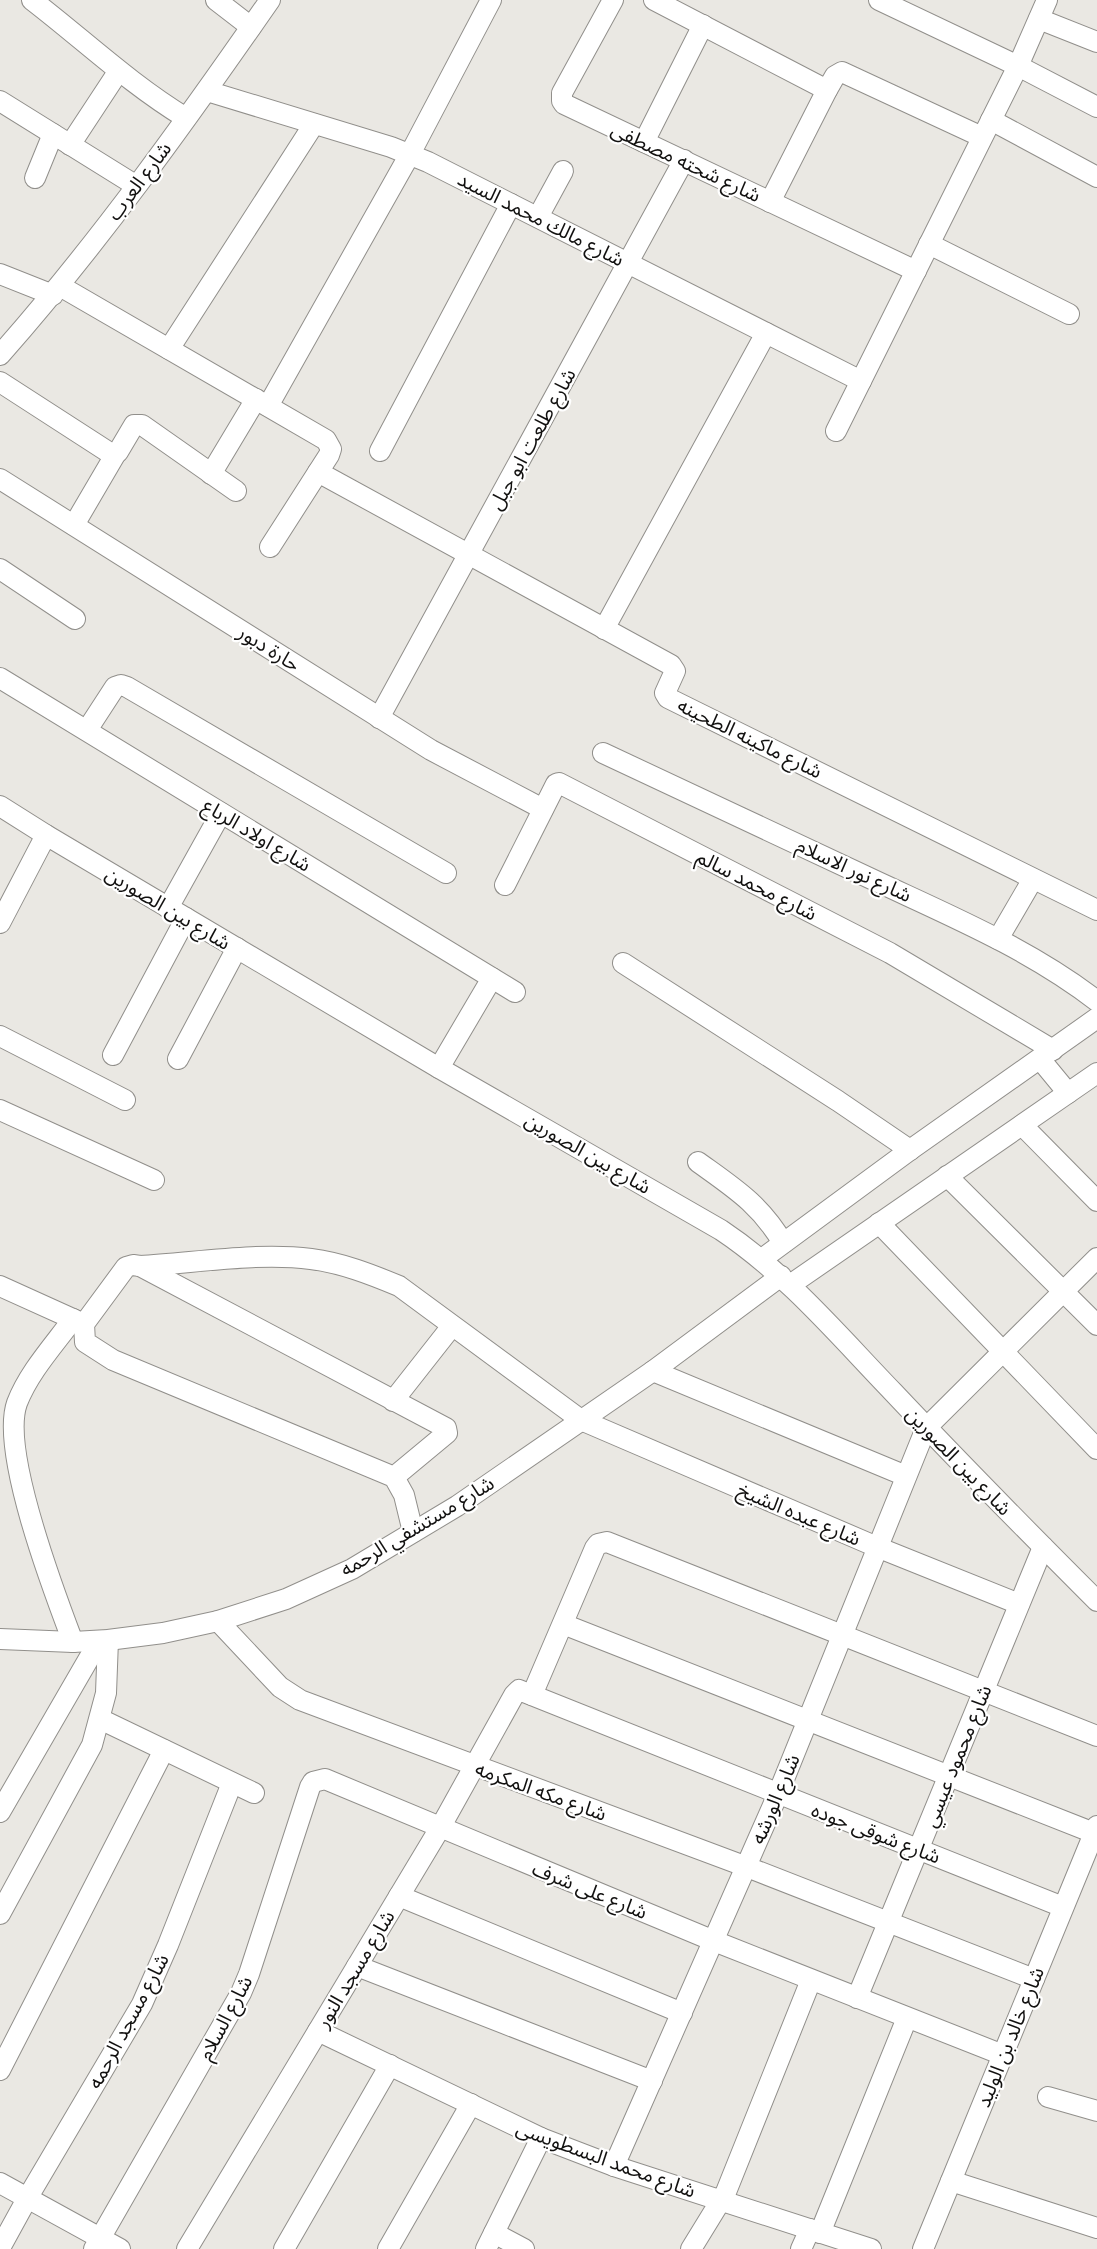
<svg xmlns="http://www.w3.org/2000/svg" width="1097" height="2249" font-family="Karla,'Noto Sans Arabic',sans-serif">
	<rect width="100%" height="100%" fill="#eae8e3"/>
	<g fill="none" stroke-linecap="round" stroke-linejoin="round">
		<defs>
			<g id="minor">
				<path d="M32,0C84,40 130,84 186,118"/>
				<polyline points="216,0 251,27"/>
				<polyline points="613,0 562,93 562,101 564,104 916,271"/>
				<polyline points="654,0 827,90"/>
				<polyline points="879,0 1018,66 1097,107"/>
				<polyline points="1039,19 1097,42"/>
				<polyline points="207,91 391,147 428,162 861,381"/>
				<polyline points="0,101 135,185"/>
				<polyline points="991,120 1097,177"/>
				<polyline points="644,142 703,25"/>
				<polyline points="70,145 118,72"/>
				<polyline points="35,178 53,134"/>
				<polyline points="770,202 827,90 835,76 842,72 982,137"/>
				<polyline points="538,217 563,171"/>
				<polyline points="929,244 1069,314"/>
				<polyline points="0,274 53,295"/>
				<polyline points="60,286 326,440 331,449 329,455 270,547"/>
				<polyline points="169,349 314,124"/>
				<path d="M0,355C98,244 186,121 270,0"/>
				<polyline points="0,382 113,455 118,452 134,425 142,425 236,491"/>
				<polyline points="268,406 410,154 491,0"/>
				<polyline points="836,431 1018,66 1047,0"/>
				<polyline points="380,451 511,204"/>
				<polyline points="318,472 671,665 675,671 665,693 668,698 1097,910"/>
				<polyline points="211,474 256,399"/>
				<polyline points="0,479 431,750 543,809"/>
				<polyline points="74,525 115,455"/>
				<polyline points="0,569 75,619"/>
				<polyline points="604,629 766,333"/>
				<polyline points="0,678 515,992"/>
				<polyline points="379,718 684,160"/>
				<polyline points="87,730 115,687 121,685 127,687 446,873"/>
				<path d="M603,753C695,796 786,839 878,882C953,917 1031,950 1097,1001"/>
				<path d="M0,806L46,835L439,1068L721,1230C787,1274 838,1335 893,1392C960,1463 1028,1532 1097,1601"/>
				<polyline points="505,885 556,784 559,783 890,953 1053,1050"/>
				<polyline points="168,908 221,813"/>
				<polyline points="0,923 46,835"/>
				<polyline points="998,939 1033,879"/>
				<polyline points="623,963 838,1101 910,1150"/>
				<polyline points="0,1036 125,1100"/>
				<polyline points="113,1055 186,918"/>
				<polyline points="178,1059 237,948"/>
				<polyline points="1040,1059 1068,1093"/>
				<polyline points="439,1068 492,978"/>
				<polyline points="0,1110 154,1180"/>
				<polyline points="1022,1125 1097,1201"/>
				<path d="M698,1162C734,1188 760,1204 783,1243"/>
				<polyline points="947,1176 1097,1325"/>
				<polyline points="879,1223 1097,1449"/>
				<polyline points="762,1259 910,1150 1097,1018"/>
				<path d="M140,1266C194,1263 258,1252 311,1259C342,1263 370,1274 399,1286L581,1420L877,1547L1019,1604"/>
				<polyline points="790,1285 1097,1073"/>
				<polyline points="0,1286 84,1324"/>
				<polyline points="653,1371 906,1476"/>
				<polyline points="393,1401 452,1326"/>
				<polyline points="394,1477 447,1433 446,1428 140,1266 133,1265 126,1267 84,1324 85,1342 113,1360 394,1477 404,1495 413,1532"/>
				<polyline points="218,1621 280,1687 300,1700 747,1867 1034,1979"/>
				<polyline points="563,1624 1094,1833"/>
				<polyline points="0,1639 73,1642 108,1640 163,1633 218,1621 286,1599 352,1569 457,1506 653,1371 781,1276"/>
				<path d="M73,1642C54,1592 0,1451 17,1403C29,1372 54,1345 73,1319"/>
				<polyline points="532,1695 595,1548 598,1544 607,1542 1097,1736"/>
				<polyline points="100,1719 254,1793"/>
				<polyline points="0,1812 99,1641"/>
				<polyline points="399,1896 682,2013"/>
				<polyline points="0,1914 92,1745 106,1693 108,1640"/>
				<polyline points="357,1966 652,2081"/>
				<polyline points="857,1998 1043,1547"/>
				<polyline points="318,2031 541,2138 614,2166 871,2249"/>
				<polyline points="0,2070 164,1750"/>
				<polyline points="1048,2097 1097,2111"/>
				<polyline points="614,2166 778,1794 926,1428 1097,1258"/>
				<polyline points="951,2181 1097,2228"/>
				<polyline points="0,2183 120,2249"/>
				<polyline points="494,2233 524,2249"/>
				<polyline points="820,2233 907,2018"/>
				<polyline points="0,2248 28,2197 142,2004 168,1945 232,1783"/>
				<polyline points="94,2249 241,1993 249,1974 310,1787 313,1782 325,1779 714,1941 1003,2055"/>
				<polyline points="187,2249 440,1828 514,1695 519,1690 1063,1907"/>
				<polyline points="284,2249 390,2065"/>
				<polyline points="388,2249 471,2104"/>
				<polyline points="486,2249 541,2138"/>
				<polyline points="691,2249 726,2192 811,1980"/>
				<polyline points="801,2249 810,2229"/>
				<polyline points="923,2249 1097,1826"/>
			</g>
		</defs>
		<!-- minor casing -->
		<use href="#minor" stroke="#918f8b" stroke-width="22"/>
		<!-- minor -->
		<use href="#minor" stroke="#fff" stroke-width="20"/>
	</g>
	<g text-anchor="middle" stroke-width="4.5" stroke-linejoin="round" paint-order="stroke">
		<!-- street labels -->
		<g font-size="20" fill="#121110" stroke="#fff">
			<text transform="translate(686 162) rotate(25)" y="7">شارع شحته مصطفى</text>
			<text transform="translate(139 181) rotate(-53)" y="7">شارع العرب</text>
			<text transform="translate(541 219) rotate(27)" y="7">شارع مالك محمد السيد</text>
			<text transform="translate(532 439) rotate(-61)" y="7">شارع طلعت ابو جبل</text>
			<text transform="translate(269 648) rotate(32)" y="7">حارة دبور</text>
			<text transform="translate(750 738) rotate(26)" y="7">شارع ماكينه الطحينه</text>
			<text transform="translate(257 835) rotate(31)" y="7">شارع اولاد الرباع</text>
			<text transform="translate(854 870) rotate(25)" y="7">شارع نور الاسلام</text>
			<text transform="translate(757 885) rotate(27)" y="7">شارع محمد سالم</text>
			<text transform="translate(168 908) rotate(31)" y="7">شارع بين الصورين</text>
			<text transform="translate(588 1153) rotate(30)" y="7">شارع بين الصورين</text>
			<text transform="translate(959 1461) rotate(46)" y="7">شارع بين الصورين</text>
			<text transform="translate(799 1514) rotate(23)" y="7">شارع عبده الشيخ</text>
			<text transform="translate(417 1526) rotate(-31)" y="7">شارع مستشفي الرحمه</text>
			<text transform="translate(957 1756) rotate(-68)" y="7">شارع محمود عيسي</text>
			<text transform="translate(541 1791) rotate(20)" y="7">شارع مكه المكرمه</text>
			<text transform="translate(775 1799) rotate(-67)" y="7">شارع الورشه</text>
			<text transform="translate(876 1833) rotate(21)" y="7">شارع شوقى جوده</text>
			<text transform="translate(590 1890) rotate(22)" y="7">شارع على شرف</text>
			<text transform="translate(355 1969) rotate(-59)" y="7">شارع مسجد النور</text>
			<text transform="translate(225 2018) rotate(-62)" y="7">شارع السلام</text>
			<text transform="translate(128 2021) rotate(-62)" y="7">شارع مسجد الرحمه</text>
			<text transform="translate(1010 2037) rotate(-68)" y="7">شارع خالد بن الوليد</text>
			<text transform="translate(606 2159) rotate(20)" y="7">شارع محمد البسطويسى</text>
		</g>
	</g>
</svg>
